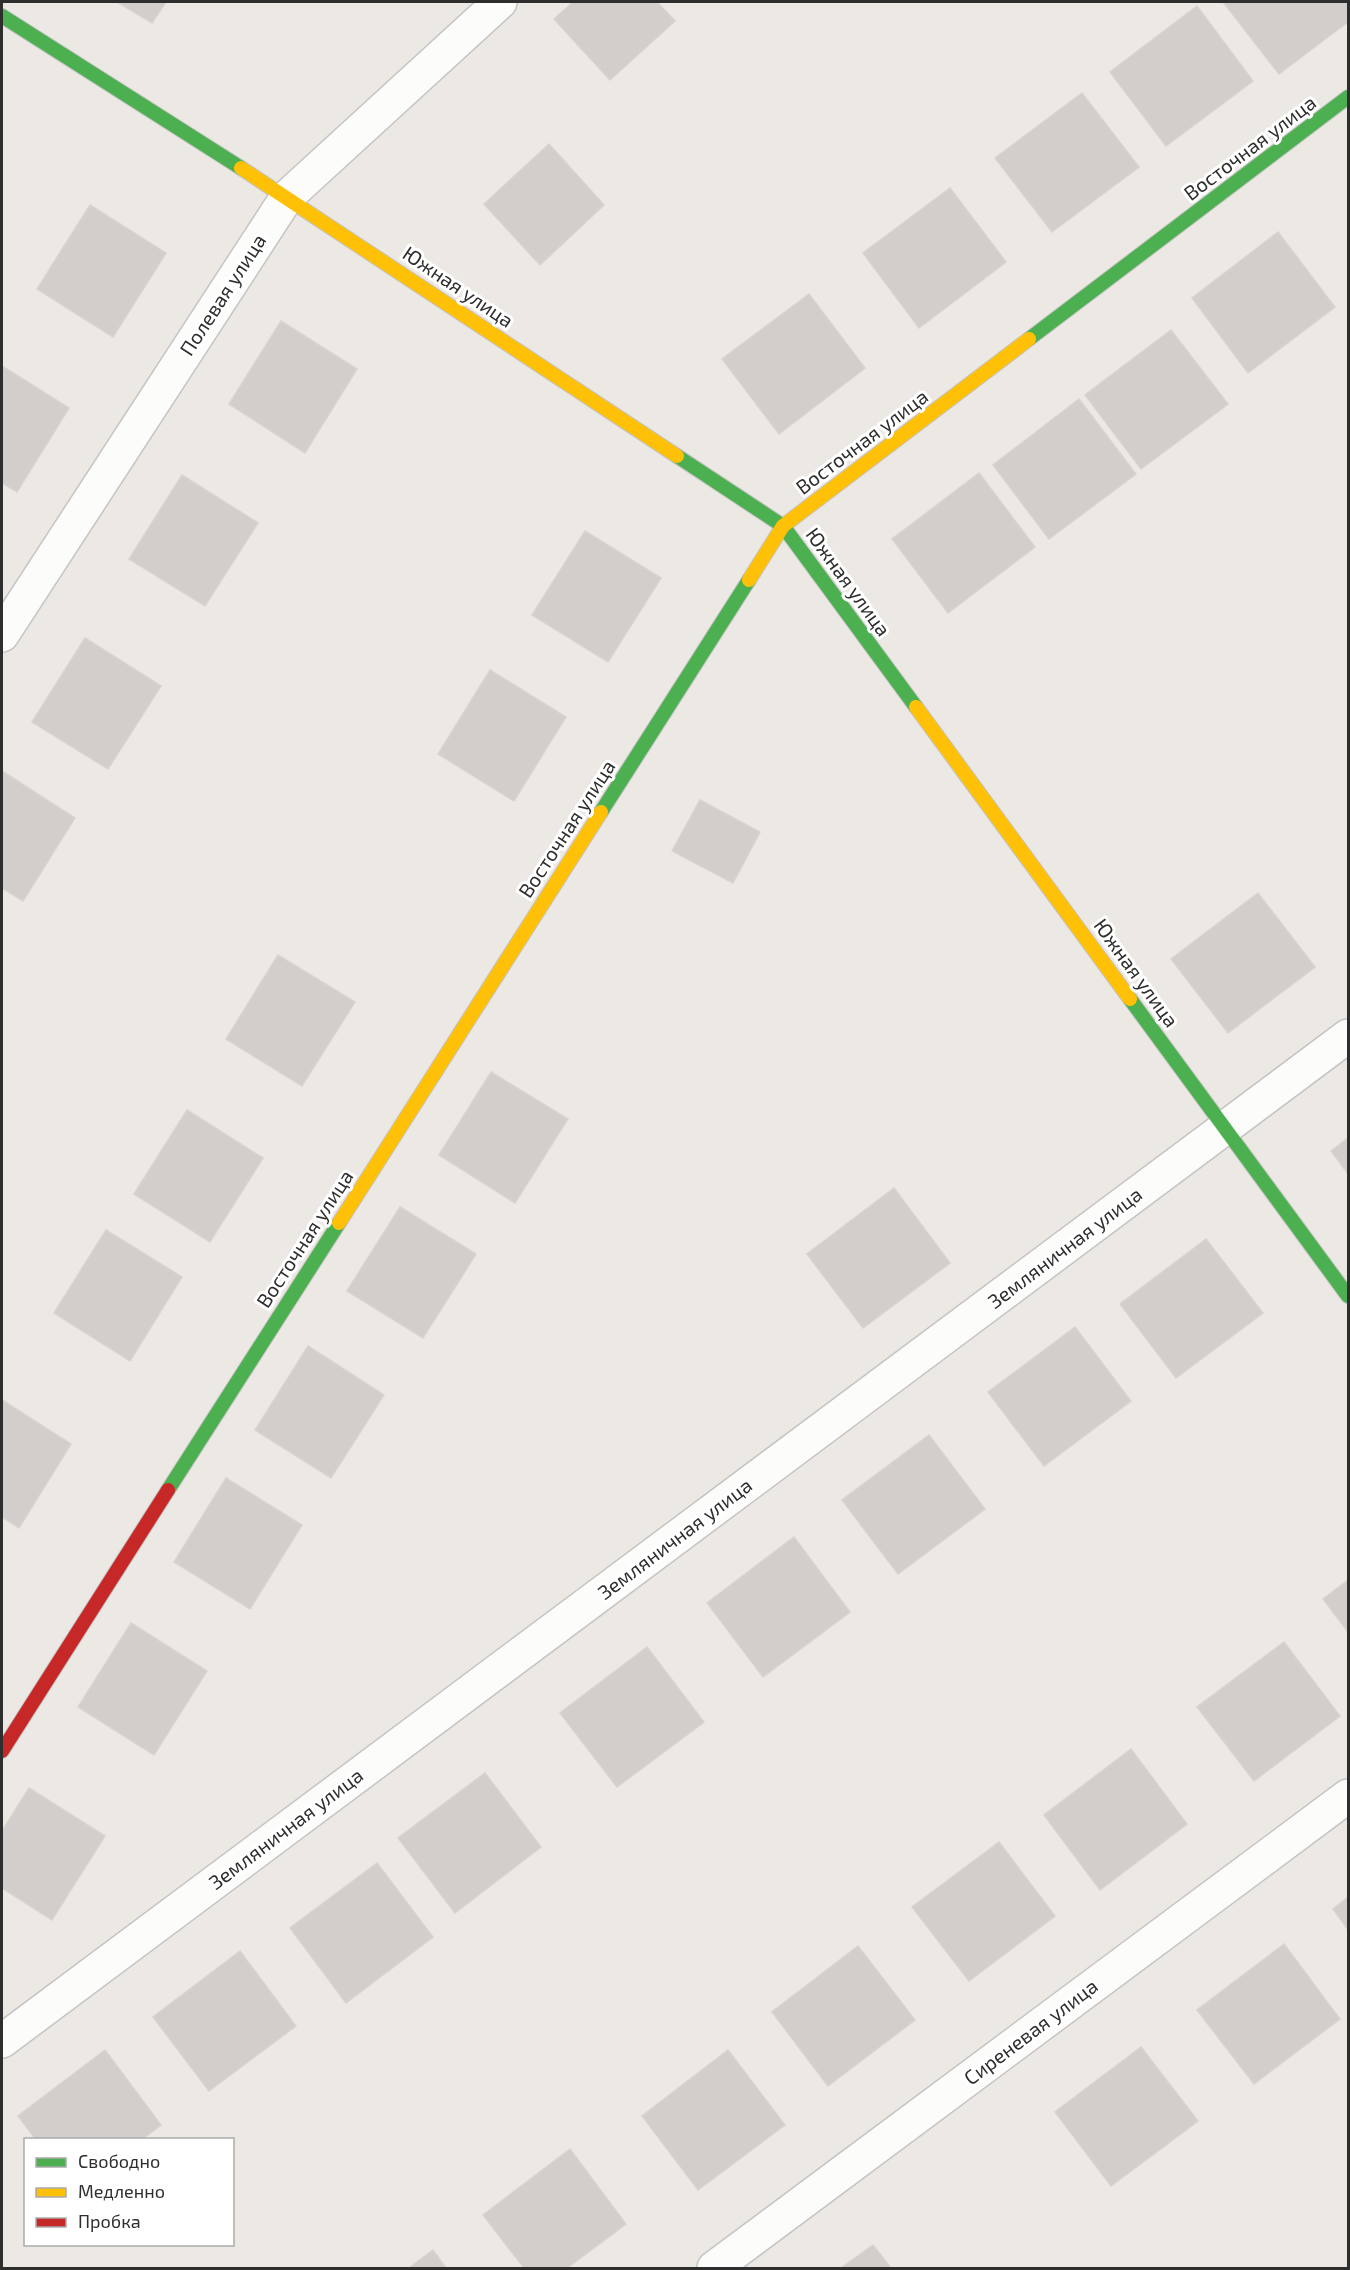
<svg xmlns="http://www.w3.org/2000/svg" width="1350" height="2270" font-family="'Exo 2',sans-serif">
	<rect width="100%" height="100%" fill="#ece8e4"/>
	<!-- building -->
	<g fill="#d1cecb" stroke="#d7d4d0" stroke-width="1.5">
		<polygon points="117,2 166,2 152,23"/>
		<polygon points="573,2 657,2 675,21 610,80 554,19"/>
		<polygon points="1223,2 1348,2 1348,22 1279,74"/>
		<polygon points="1197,6 1253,81 1166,146 1110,72"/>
		<polygon points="1082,93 1139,167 1052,232 995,158"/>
		<polygon points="549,144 604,205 540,265 484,204"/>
		<polygon points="950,188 1006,262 919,328 863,253"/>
		<polygon points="90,205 166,253 113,337 37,289"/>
		<polygon points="1278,232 1335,307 1248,373 1192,298"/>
		<polygon points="809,294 865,368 779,434 722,359"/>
		<polygon points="281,321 357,369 305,453 229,404"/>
		<polygon points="1171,330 1228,404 1141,469 1085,395"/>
		<polygon points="2,366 69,408 17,492 2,483"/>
		<polygon points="1079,399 1136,474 1049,539 993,465"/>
		<polygon points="979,473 1035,547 948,613 892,539"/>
		<polygon points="182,475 258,523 205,606 129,559"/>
		<polygon points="585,531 661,578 608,662 532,615"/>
		<polygon points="85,638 161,686 108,769 32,722"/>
		<polygon points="490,670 566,717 514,801 438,754"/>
		<polygon points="2,771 75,818 23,901 2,888"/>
		<polygon points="700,800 760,832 733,883 672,851"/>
		<polygon points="1258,893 1315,967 1228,1033 1171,959"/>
		<polygon points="278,955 355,1002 302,1086 226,1039"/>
		<polygon points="491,1072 568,1119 515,1203 439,1155"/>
		<polygon points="187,1110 263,1158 210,1242 134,1194"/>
		<polygon points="1348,1138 1348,1174 1331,1151"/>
		<polygon points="894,1188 950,1263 863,1328 807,1254"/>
		<polygon points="400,1207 476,1254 423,1338 347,1291"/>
		<polygon points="106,1230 182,1277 130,1361 54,1313"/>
		<polygon points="1206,1239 1263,1313 1176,1378 1120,1304"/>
		<polygon points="1075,1327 1131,1401 1044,1466 988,1392"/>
		<polygon points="308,1346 384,1395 331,1478 255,1430"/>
		<polygon points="2,1400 71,1444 19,1528 2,1517"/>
		<polygon points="929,1435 985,1509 898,1574 842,1500"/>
		<polygon points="226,1478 302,1525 250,1609 174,1562"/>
		<polygon points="794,1537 850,1612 763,1677 707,1603"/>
		<polygon points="1348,1580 1348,1632 1323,1599"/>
		<polygon points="131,1623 207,1671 154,1755 78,1707"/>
		<polygon points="1284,1642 1340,1716 1254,1781 1197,1707"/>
		<polygon points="647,1647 704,1722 617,1787 560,1713"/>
		<polygon points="1131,1749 1187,1824 1100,1890 1044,1815"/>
		<polygon points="485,1773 541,1847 455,1913 398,1838"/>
		<polygon points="29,1788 105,1836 52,1920 2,1888 2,1831"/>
		<polygon points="999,1842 1055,1916 969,1981 912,1907"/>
		<polygon points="377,1863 433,1937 346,2003 290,1928"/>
		<polygon points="1348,1897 1348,1930 1333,1909"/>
		<polygon points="1284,1944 1340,2019 1254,2084 1197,2010"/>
		<polygon points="858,1946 915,2020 828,2086 772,2012"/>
		<polygon points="240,1951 296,2026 209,2091 153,2017"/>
		<polygon points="1141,2047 1198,2121 1111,2186 1055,2112"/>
		<polygon points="105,2050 161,2125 141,2140 36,2140 18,2116"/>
		<polygon points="728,2050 785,2125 698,2190 642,2116"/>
		<polygon points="570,2149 626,2224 567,2268 524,2268 483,2215"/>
		<polygon points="873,2245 891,2268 841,2268"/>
		<polygon points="433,2250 446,2268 409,2268"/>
	</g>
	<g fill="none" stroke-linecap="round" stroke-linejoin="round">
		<defs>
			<g id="street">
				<polyline points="2,635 287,197 500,2"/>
				<polyline points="2,2041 1348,1036"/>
				<polyline points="714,2268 1348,1796"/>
			</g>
			<g id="fast">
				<polyline points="2,16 241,168"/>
				<polyline points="1029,339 1348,97"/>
				<polyline points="677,456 783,526 916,707"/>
				<polyline points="601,812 749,580"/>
				<polyline points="1130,999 1348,1296"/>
				<polyline points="168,1490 339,1223"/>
			</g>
			<g id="slow">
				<polyline points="241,168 677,456"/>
				<polyline points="749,580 783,526 1029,339"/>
				<polyline points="916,707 1130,999"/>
				<polyline points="339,1223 601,812"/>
			</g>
			<polyline id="jam" points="2,1751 168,1490"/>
		</defs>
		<!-- street casing -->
		<use href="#street" stroke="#c5c4c5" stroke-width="36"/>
		<!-- fast casing -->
		<use href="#fast" stroke="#c5c4c5" stroke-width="16"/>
		<!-- slow casing -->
		<use href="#slow" stroke="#c5c4c5" stroke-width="16"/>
		<!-- jam casing -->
		<use href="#jam" stroke="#c5c4c5" stroke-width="16"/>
		<!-- street -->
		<use href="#street" stroke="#fcfcfb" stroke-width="33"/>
		<!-- fast -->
		<use href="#fast" stroke="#4caf50" stroke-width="14"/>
		<!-- slow -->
		<use href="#slow" stroke="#ffc107" stroke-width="14"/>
		<!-- jam -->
		<use href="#jam" stroke="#c62828" stroke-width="14"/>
	</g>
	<g text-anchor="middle" stroke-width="6" stroke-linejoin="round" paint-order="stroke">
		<!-- street labels -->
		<g font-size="20" fill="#2e2e2e" stroke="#fff">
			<text transform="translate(1250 148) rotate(-37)" y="7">Восточная улица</text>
			<text transform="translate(458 287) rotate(34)" y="7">Южная улица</text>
			<text transform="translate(223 295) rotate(-57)" y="7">Полевая улица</text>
			<text transform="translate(862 442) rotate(-37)" y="7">Восточная улица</text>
			<text transform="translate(848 582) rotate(54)" y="7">Южная улица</text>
			<text transform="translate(567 829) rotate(-57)" y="7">Восточная улица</text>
			<text transform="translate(1136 973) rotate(54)" y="7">Южная улица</text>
			<text transform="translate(305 1239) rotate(-57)" y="7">Восточная улица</text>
			<text transform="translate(1065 1248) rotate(-37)" y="7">Земляничная улица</text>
			<text transform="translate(675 1539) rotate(-37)" y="7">Земляничная улица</text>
			<text transform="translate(286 1829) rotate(-37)" y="7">Земляничная улица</text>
			<text transform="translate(1031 2032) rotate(-37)" y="7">Сиреневая улица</text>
		</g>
	</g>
	<!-- border -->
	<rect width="1350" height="2270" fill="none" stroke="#2e2e2e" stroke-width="6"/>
	<!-- legend -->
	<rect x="24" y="2138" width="210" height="108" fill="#ffffff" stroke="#ababab" stroke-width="1.5"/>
	<rect x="36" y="2158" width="30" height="9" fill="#4caf50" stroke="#ababab" stroke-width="1.5"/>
	<text x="78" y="2168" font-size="18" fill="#2e2e2e">Свободно</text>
	<rect x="36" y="2188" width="30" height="9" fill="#ffc107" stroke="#ababab" stroke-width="1.5"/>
	<text x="78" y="2198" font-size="18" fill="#2e2e2e">Медленно</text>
	<rect x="36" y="2218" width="30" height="9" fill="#c62828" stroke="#ababab" stroke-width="1.5"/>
	<text x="78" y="2228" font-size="18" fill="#2e2e2e">Пробка</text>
</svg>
